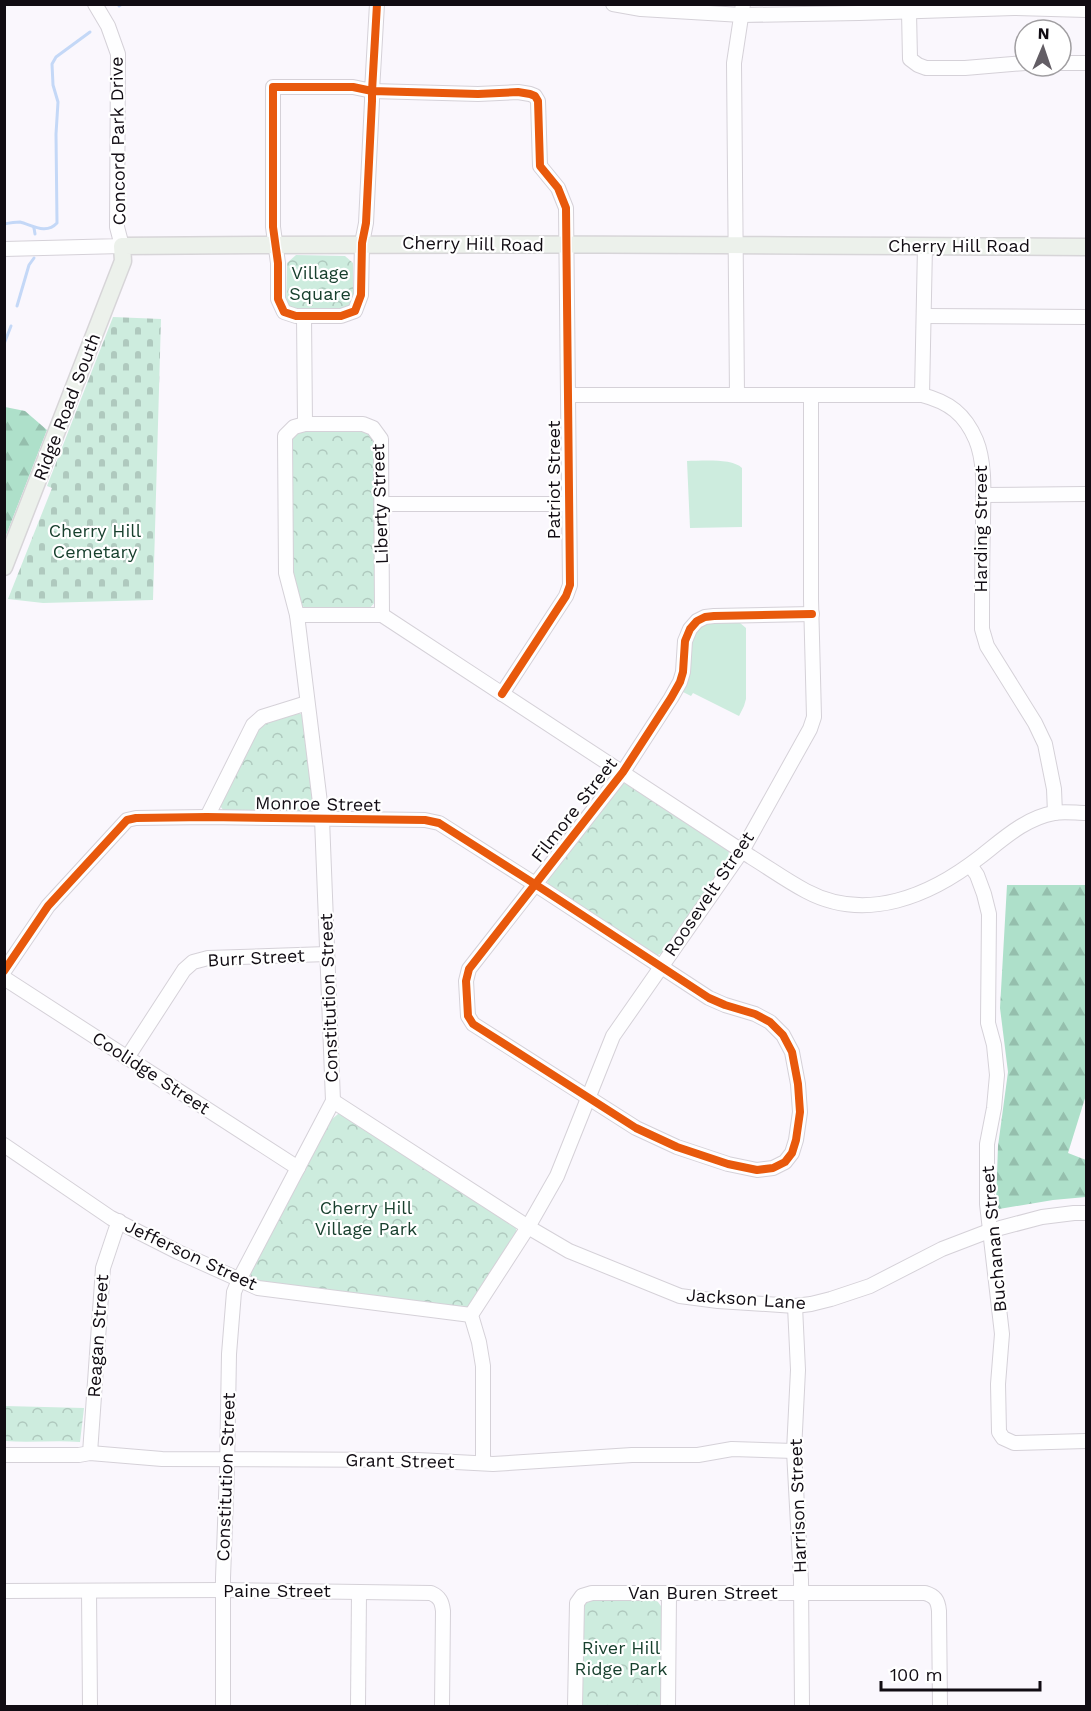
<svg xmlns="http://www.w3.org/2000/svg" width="1091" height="1711" font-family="'Work Sans',sans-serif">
	<defs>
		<pattern id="forest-firs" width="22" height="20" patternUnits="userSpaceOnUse" patternTransform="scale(1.5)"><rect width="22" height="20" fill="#aee0ca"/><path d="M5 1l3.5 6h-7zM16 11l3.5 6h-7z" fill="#95bfad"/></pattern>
		<pattern id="cemetery-stones" width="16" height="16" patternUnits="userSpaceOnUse" patternTransform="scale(1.5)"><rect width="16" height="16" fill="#cdecde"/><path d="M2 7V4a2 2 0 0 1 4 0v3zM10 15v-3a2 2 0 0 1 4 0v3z" fill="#afc9be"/></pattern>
		<pattern id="park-crowns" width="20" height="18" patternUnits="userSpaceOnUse" patternTransform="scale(1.5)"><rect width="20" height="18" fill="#cdecde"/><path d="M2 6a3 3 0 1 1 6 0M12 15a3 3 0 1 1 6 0" fill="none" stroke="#afc9be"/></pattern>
	</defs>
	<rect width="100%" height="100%" fill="#faf7fd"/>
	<!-- grass -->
	<g fill="#cdecde">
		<path d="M687,461C701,461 732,458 742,468V527L690,528Z"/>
		<polygon points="713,622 740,623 746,628 746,699 744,706 739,716 693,693 691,696 681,691 692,636 701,626"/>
	</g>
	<!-- forest -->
	<g fill="url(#forest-firs)">
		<polygon points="5,407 25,411 47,430 5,538"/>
		<polygon points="1007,885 1086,885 1086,1095 1068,1153 1086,1160 1086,1197 1053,1200 999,1209 996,1203 998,1146 1008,1072 1000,1008"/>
	</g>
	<!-- cemetery -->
	<polygon fill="url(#cemetery-stones)" points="113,317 161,319 153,600 43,603 8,599 52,488 47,486"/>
	<!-- park -->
	<g fill="url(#park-crowns)">
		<polygon points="296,255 345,256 353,263 353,303 346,311 292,311 286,303 287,263"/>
		<polygon points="297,431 366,431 374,438 376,601 369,609 306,609 300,604 291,573 289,439"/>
		<polygon points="295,712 301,714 305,720 313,802 313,808 310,812 224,811 220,806 258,725"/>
		<polygon points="626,783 729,851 728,858 664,952 656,956 548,886 547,879 622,784"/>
		<polygon points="338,1114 341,1114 515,1225 517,1233 472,1305 467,1308 259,1283 251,1278 250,1271 252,1267 331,1120"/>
		<path d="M5,1406L84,1408L80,1442C55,1440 30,1443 5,1441Z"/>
		<polygon points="587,1598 655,1598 661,1606 661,1706 581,1706 581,1609"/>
	</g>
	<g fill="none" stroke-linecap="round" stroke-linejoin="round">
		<!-- stream -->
		<g stroke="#c4d8f7" stroke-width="3">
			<polyline points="119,6 122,4"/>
			<path d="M4,224C9,223 15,222 20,222C32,225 46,235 57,223L56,134L58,102L53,85L52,64L56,57L90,32"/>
			<polyline points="34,228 35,234"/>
			<polyline points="17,306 29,265 34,258"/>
			<polyline points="4,344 11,326"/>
		</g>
		<defs>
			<g id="minor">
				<polyline points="377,4 372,91 372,101 366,223 362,243 361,295 355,311 341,316 296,316 284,312 278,299 278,263 273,227 273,87 353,87 372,91 478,94 518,92 530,94 535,96 538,101 540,166 558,188 566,208 570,585 566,596 502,694"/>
				<polyline points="613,4 641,9 742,15 859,13 1014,8 1086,10"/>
				<polyline points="909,12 910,59 918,65 926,68 965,68 1025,63"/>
				<polyline points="1061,63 1086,63"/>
				<polyline points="4,249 122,246 117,227 118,54 108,26 95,4"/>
				<polyline points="924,316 1086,317"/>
				<path d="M568,395H922C949,402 965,414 976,440C986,464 983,498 983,523C982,558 982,594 982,629L987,646L1035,723L1045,744L1054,789L1055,813"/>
				<polyline points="737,395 734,63 743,4"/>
				<polyline points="922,395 925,246"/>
				<polyline points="305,424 363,424 373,428 381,439 382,615"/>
				<polyline points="983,495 1086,494"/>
				<polyline points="382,504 568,504"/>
				<path d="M297,615H382L751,857C769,868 787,881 806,891C866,923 930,896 980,857C1002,840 1025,818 1054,813C1064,811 1076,813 1086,813"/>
				<polyline points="207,817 253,725 262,717 307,703"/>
				<polyline points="970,865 977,875 984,894 989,914 988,1023 994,1045 997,1075 994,1108 987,1144 987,1204 1002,1334 998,1384 999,1432 1003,1438 1014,1443 1086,1441"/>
				<polyline points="4,971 48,906 127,820 136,818 207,817 425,820 439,823 527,879 544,890 709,998 725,1005 755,1014 770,1022 783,1035 792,1052 798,1084 800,1112 796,1140 792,1153 785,1162 773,1168 757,1170 728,1164 677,1147 636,1128 473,1024 468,1016 466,981 469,969 623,772 671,698 680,682 683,672 685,641 690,629 697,621 705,617 714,616 812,614"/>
				<polyline points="4,978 298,1168"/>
				<polyline points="127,1058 184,970 193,962 208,958 327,954"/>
				<polyline points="333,1101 528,1227 569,1251 680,1296 718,1301 795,1306 811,1304 831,1299 870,1286 942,1249 989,1231 1042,1217 1074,1213 1086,1213"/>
				<polyline points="4,1145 111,1218 178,1252 258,1288 471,1315"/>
				<polyline points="795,1306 798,1370 794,1451 801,1580 802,1706"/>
				<polyline points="90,1453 103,1268 115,1232 119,1221"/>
				<polyline points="4,1455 79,1455 90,1453 162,1459 418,1460 493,1464 632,1455 698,1455 732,1449 794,1451"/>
				<polyline points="483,1463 483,1366 479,1342 471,1315 528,1227 557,1176 613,1036 742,851 810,729 814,717 811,599 811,396"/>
				<path d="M4,1591L223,1590L431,1593C440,1597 442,1602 443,1611L442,1706"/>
				<polyline points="89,1591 90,1706"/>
				<polyline points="223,1706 223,1578 227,1470 229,1354 234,1292 239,1280 333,1101 322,819 297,615 286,573 285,436 294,427 305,424 304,316"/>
				<polyline points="358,1706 359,1592"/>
				<path d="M575,1706L577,1603L582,1596L592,1593H925C935,1596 938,1600 939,1611L940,1706"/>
				<polyline points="668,1706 669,1594"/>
			</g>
			<path id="major" d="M4,567L123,261L122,246C444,243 765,245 1086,247"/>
		</defs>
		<!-- minor casing -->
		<use href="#minor" stroke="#d5d1d8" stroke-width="16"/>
		<!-- major casing -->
		<use href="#major" stroke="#d7d5d8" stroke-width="19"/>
		<!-- minor -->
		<use href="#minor" stroke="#fefeff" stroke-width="14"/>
		<!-- major -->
		<use href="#major" stroke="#ecf1eb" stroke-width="16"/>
		<defs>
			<g id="cycleway">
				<polyline points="377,4 372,91 372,101 366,223 362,243 361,295 355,311 341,316 296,316 284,312 278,299 278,263 273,227 273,87 353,87 372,91 478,94 518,92 530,94 535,96 538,101 540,166 558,188 566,208 570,585 566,596 502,694"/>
				<polyline points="4,971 48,906 127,820 136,818 207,817 425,820 439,823 527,879 544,890 709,998 725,1005 755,1014 770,1022 783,1035 792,1052 798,1084 800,1112 796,1140 792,1153 785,1162 773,1168 757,1170 728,1164 677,1147 636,1128 473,1024 468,1016 466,981 469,969 623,772 671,698 680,682 683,672 685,641 690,629 697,621 705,617 714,616 812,614"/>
			</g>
		</defs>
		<!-- cycleway casing -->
		<use href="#cycleway" stroke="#fff" stroke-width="11"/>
		<!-- cycleway -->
		<use href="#cycleway" stroke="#e8590c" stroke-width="8"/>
	</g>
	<g text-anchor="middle" stroke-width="4.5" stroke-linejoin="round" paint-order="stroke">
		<!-- street labels -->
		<g font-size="18" fill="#110c13" stroke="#fff">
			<text transform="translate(118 141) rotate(-91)" y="6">Concord Park Drive</text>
			<text transform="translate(473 244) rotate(1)" y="6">Cherry Hill Road</text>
			<text x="959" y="252">Cherry Hill Road</text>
			<text transform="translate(67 407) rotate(-69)" y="6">Ridge Road South</text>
			<text transform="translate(554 480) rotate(-90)" y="6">Patriot Street</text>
			<text transform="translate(380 504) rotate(-92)" y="6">Liberty Street</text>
			<text transform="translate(981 529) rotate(-90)" y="6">Harding Street</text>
			<text transform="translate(318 804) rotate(1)" y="6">Monroe Street</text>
			<text transform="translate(574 810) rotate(-52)" y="6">Filmore Street</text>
			<text transform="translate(709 894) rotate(-56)" y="6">Roosevelt Street</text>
			<text transform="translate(256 958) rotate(-3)" y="6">Burr Street</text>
			<text transform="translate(329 998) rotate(-92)" y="6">Constitution Street</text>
			<text transform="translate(151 1073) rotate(33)" y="6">Coolidge Street</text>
			<text transform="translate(994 1239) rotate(-95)" y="6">Buchanan Street</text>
			<text transform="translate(191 1255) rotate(25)" y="6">Jefferson Street</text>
			<text transform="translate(746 1299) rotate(4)" y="6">Jackson Lane</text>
			<text transform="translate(98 1336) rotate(-86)" y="6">Reagan Street</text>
			<text transform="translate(400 1461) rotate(1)" y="6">Grant Street</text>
			<text transform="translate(226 1477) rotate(-88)" y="6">Constitution Street</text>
			<text transform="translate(798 1506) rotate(-92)" y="6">Harrison Street</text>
			<text x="277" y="1597">Paine Street</text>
			<text x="703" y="1599">Van Buren Street</text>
		</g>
		<!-- park labels -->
		<g font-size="18" fill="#18402e" stroke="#fff">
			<text x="320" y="279">Village<tspan x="320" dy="21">Square</tspan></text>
			<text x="95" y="537">Cherry Hill<tspan x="95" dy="21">Cemetary</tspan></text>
			<text x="366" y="1214">Cherry Hill<tspan x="366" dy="21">Village Park</tspan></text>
			<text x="621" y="1654">River Hill<tspan x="621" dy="21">Ridge Park</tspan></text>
		</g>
	</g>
	<!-- border -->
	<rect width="1091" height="1711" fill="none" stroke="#110c13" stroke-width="12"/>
	<!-- north arrow -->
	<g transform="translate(1043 48) rotate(2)"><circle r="28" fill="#ffffff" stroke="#a09ea1" stroke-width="1.5"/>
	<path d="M0-4.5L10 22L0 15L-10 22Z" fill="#635e65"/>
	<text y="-9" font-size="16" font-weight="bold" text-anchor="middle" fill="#110c13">N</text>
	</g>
	<!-- scale -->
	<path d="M881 1681v9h159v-9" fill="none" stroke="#110c13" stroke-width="3"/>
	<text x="890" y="1681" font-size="18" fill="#110c13" stroke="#ffffff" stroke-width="4.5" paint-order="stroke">100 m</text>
</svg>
